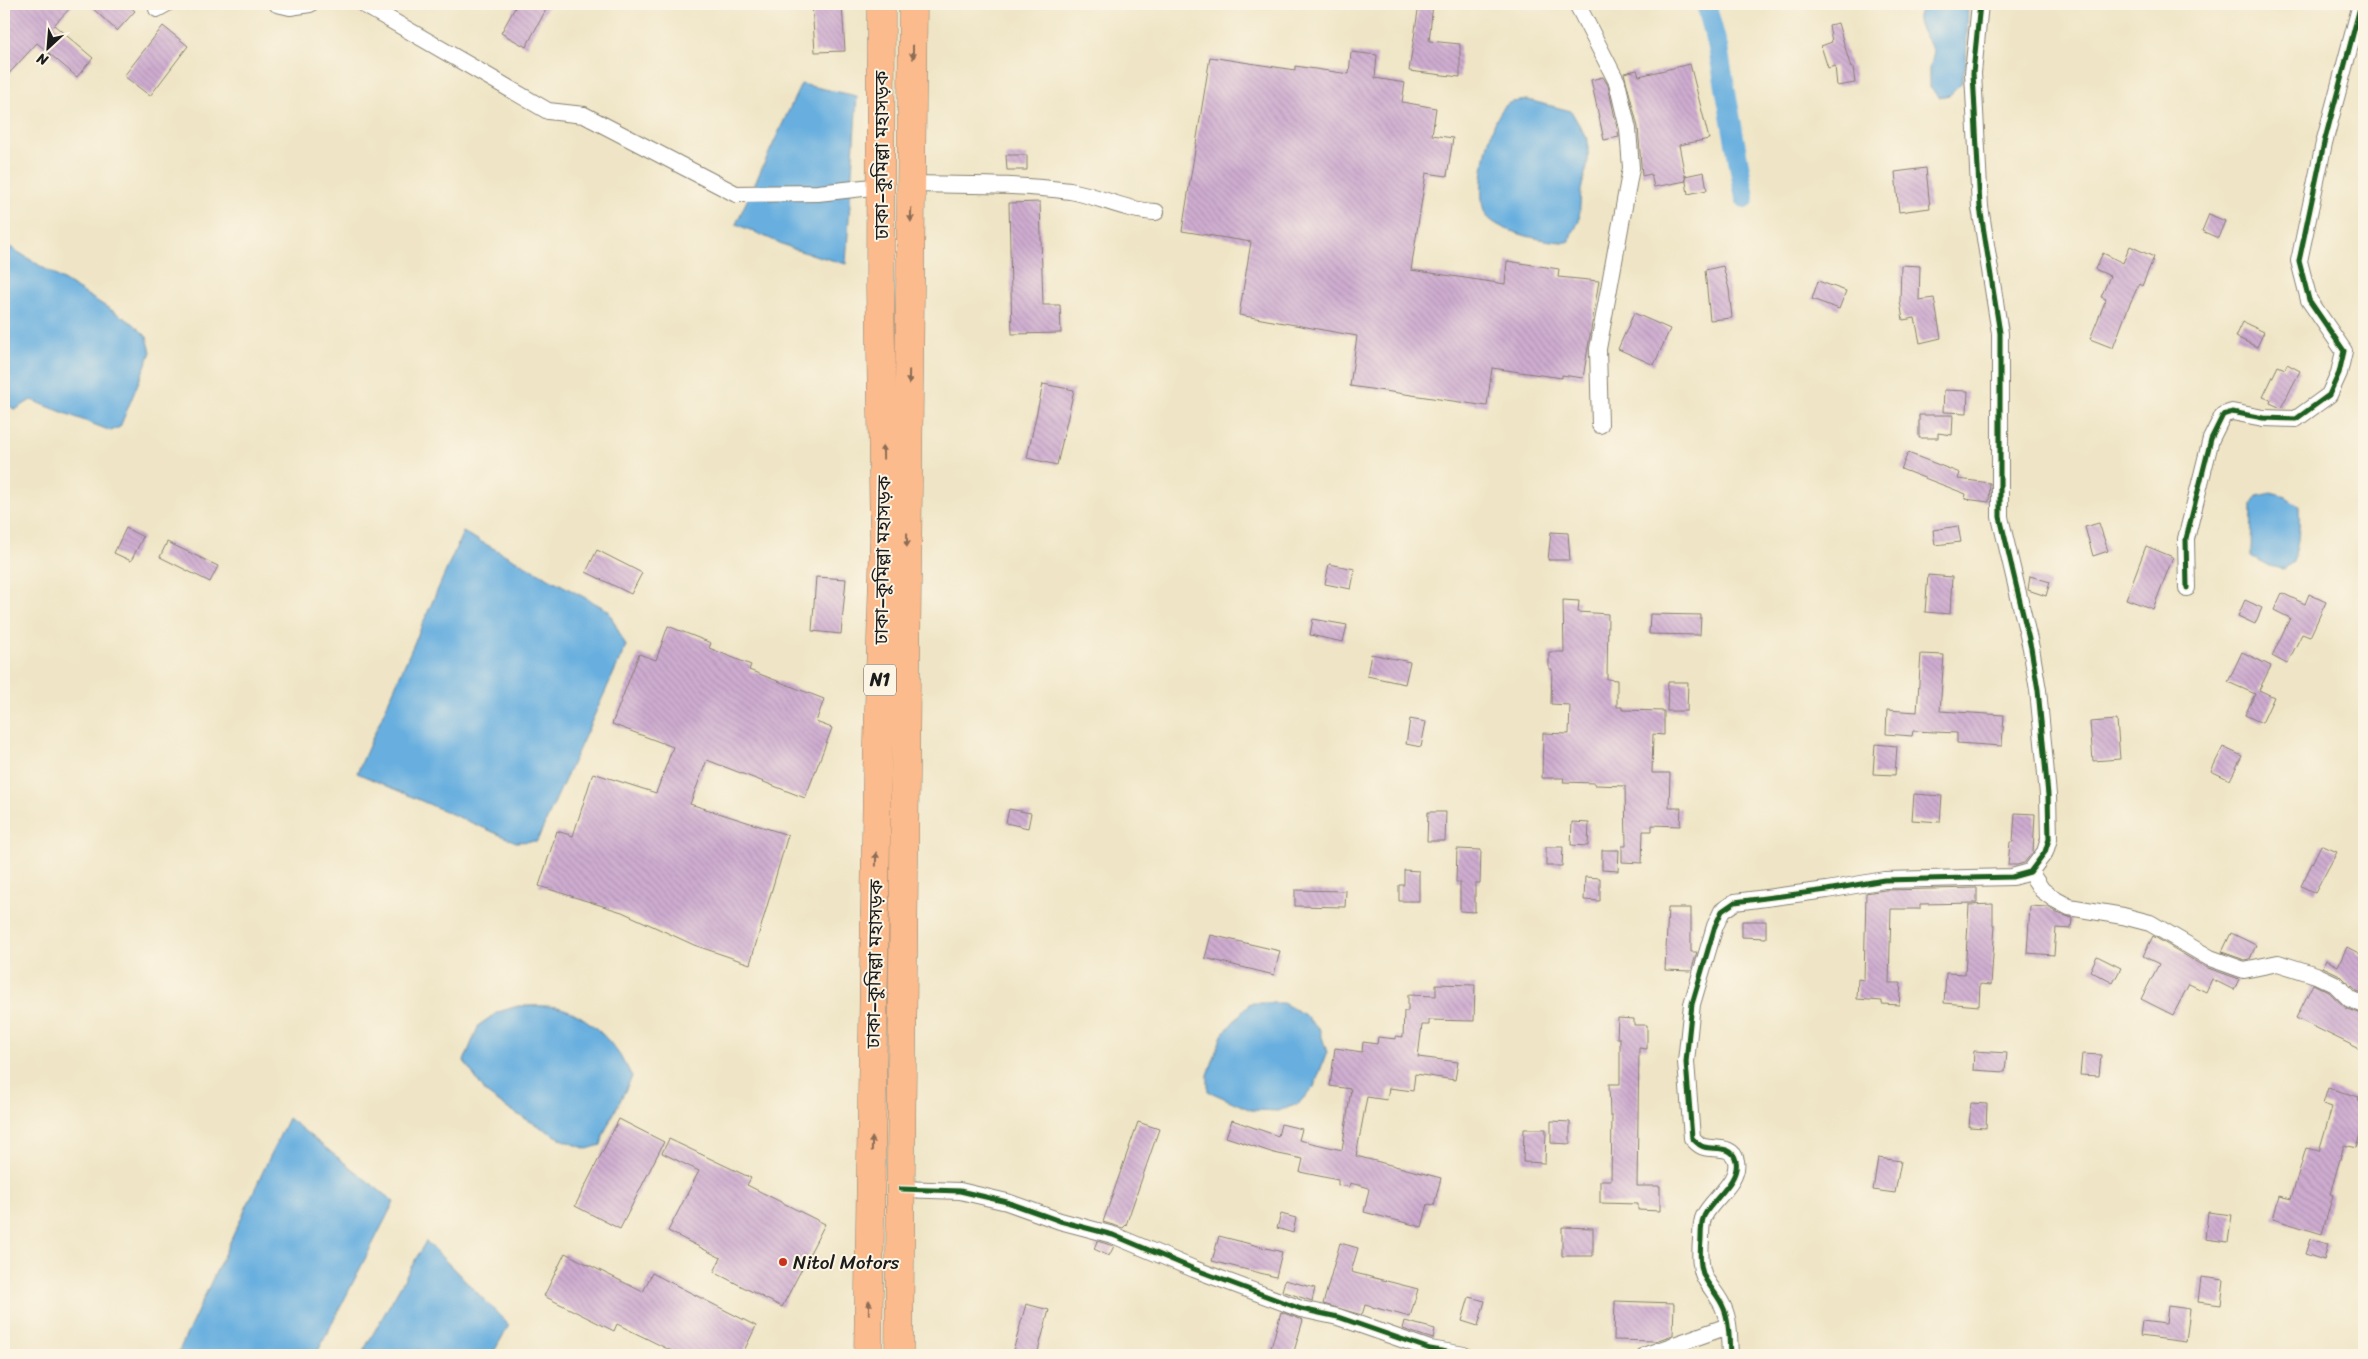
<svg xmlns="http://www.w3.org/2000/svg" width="2368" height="1359" font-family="Sriracha,'Noto Sans Bengali',sans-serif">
	<defs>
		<pattern id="building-back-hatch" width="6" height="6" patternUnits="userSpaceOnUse" patternTransform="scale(1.25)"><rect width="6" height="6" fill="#ceacd0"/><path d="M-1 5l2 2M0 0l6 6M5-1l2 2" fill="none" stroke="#b093b2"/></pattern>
	</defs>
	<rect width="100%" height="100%" fill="#fcf5e5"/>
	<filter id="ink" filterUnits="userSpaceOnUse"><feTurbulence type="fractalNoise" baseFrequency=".02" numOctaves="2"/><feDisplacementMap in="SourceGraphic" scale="10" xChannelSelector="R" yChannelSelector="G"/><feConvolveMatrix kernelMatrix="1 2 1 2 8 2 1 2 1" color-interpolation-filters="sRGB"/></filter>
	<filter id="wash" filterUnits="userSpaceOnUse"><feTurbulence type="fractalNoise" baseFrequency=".0096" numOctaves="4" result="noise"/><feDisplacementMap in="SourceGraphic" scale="20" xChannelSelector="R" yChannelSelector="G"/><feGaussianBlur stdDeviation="1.12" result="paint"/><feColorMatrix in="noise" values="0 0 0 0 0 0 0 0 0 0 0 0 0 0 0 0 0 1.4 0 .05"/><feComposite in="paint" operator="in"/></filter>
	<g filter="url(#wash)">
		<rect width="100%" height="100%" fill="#efe5c6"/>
		<!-- water -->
		<g fill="#68afdf" stroke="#42667e">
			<path d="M1927,4H1961L1968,6L1966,63L1961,84L1950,95L1939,97L1930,88V68L1934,51C1925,36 1907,17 1927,4Z"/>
			<polygon points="801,84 857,96 846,264 796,250 736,224"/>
			<path d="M1528,100L1571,111L1588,140V162L1581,190L1579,221L1568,242C1549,243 1497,232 1486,215C1474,197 1488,115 1509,103C1514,101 1523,101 1528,100Z"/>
			<polygon points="10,247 134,324 147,337 151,352 120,427 111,431 31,400 15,410 4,402 4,252"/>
			<path d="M2271,493L2286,497L2299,505C2300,525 2299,543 2293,562L2284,569L2269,566L2251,556L2252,504L2257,496Z"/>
			<polygon points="463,532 608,610 626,646 537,841 516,842 357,773"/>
			<polygon points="1250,1003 1283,1003 1305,1015 1320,1031 1327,1052 1314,1087 1298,1104 1278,1111 1251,1110 1208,1091 1208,1075 1222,1035"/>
			<path d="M518,1006C530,1006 544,1005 557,1007C590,1014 619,1048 632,1077L604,1133L601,1145L587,1149L565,1141L508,1109L486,1093L464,1061L479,1025L498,1012Z"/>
			<polygon points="288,1118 394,1202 316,1355 177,1355"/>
			<polygon points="426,1241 509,1325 492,1355 361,1355"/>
		</g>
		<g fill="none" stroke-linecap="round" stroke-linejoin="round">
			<!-- canal -->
			<polyline stroke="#68afdf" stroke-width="20" points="1706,4 1718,48 1745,198"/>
		</g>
		<g id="blocks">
			<!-- building -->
			<g fill="url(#building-back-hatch)">
				<polygon points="4,4 74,4 54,25 93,58 77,77 37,43 4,79"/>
				<polygon points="88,4 127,4 135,11 117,31"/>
				<polygon points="517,4 549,4 526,47 501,33"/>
				<polygon points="812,4 842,4 845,51 815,52"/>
				<polygon points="1419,4 1433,4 1429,41 1460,44 1460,77 1409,71"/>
				<polygon points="1838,23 1851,68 1853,67 1855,83 1837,86 1835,66 1828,68 1821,46 1832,42 1829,25"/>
				<polygon points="163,26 188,46 150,96 124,76"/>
				<polygon points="1351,52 1377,55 1375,78 1405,83 1402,102 1436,108 1432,135 1453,138 1447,176 1426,173 1411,270 1505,284 1507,261 1559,269 1558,277 1599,281 1583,378 1562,375 1562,378 1492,368 1487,406 1350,386 1357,336 1239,315 1251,242 1182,231 1210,57 1295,70 1295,66 1349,74"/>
				<polygon points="1690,64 1709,139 1679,145 1686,181 1654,187 1651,174 1642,176 1638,127 1624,73 1637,70 1639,76"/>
				<polygon points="1603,77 1608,85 1619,137 1604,140 1591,80"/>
				<polygon points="1006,155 1027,155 1027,170 1007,170"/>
				<polygon points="1926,168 1930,208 1899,212 1895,172"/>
				<polygon points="1704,172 1707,190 1688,194 1685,176"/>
				<polygon points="1040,202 1043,305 1060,305 1061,333 1012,334 1009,203"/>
				<polygon points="2209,214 2225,221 2218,238 2202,231"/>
				<polygon points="2130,246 2154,257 2142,286 2139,284 2128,308 2113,348 2090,339 2106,299 2101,297 2110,276 2095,269 2103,253 2123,263"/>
				<polygon points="1901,265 1920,266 1919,300 1934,298 1941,338 1920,343 1915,318 1903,320 1900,301"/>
				<polygon points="1723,266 1729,289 1732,318 1710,320 1705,270"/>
				<polygon points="1818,281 1846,291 1839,309 1812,299"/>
				<polygon points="1634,313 1670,329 1654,365 1618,349"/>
				<polygon points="2243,322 2264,332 2257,347 2236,337"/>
				<polygon points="2287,364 2300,371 2281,408 2270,403 2271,400 2263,397 2278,366 2285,369"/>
				<polygon points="1043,384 1074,390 1057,465 1027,458"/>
				<polygon points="1944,390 1968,391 1967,413 1943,412"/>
				<polygon points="1919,415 1953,415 1952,435 1938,433 1938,438 1919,438"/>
				<polygon points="1908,453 1960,473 1958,479 1990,483 1989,502 1965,499 1966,494 1901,469"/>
				<polygon points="2099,523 2108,551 2093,556 2085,527"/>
				<polygon points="1958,526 1961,542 1935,545 1933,530"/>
				<polygon points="126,528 143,537 131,561 114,553"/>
				<polygon points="1551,532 1568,533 1570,560 1548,560"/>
				<polygon points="167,542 218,566 210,582 160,557"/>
				<polygon points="2146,546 2173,557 2153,609 2126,599"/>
				<polygon points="597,550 642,573 631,594 586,572"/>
				<polygon points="1329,564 1355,569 1351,589 1325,584"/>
				<polygon points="1928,575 1952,577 1950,614 1925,612"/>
				<polygon points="2030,576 2050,582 2046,596 2028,590"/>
				<polygon points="816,577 846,579 841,634 812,631"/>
				<polygon points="2282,593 2305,604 2309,594 2326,602 2310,637 2302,634 2287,664 2272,656 2290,618 2274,610"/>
				<polygon points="1563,600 1579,601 1578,612 1608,614 1607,679 1617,680 1617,707 1622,707 1622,710 1664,711 1664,735 1653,734 1652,773 1670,773 1669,808 1681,808 1680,826 1652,825 1652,831 1643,831 1642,863 1622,862 1622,846 1626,846 1625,786 1595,785 1595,783 1563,782 1564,778 1542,778 1543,733 1569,734 1570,705 1551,704 1552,669 1549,669 1549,652 1564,652"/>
				<polygon points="2245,600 2262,608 2255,624 2238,616"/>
				<polygon points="1650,614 1701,615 1700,635 1649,634"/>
				<polygon points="1313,619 1347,625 1343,642 1310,635"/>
				<polygon points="668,626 711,643 709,648 751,665 749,670 824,699 816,722 832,728 805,798 707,760 690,804 788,835 750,964 694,945 622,912 539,886 557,831 573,836 593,773 656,793 673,747 612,724 639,654 656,660"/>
				<polygon points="2242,652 2271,666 2259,690 2274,697 2262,723 2245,715 2255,694 2228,682"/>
				<polygon points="1371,654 1410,662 1405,684 1367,676"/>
				<polygon points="1921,654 1944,655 1940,711 2004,715 2002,746 1957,743 1957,733 1913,731 1912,736 1886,734 1887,710 1917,712"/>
				<polygon points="1668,682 1688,682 1687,711 1667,711"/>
				<polygon points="1410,719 1426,722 1421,747 1406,744"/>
				<polygon points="2117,720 2120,759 2093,761 2090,722"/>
				<polygon points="1875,744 1897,746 1895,775 1873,774"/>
				<polygon points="2223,747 2242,756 2230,780 2211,771"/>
				<polygon points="1914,794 1942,796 1940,822 1912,820"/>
				<polygon points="1009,809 1031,813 1028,828 1006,823"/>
				<polygon points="1428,812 1446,812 1445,841 1427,841"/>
				<polygon points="2015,813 2035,814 2033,852 2024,863 2017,865 2008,865 2010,842 2013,842"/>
				<polygon points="1572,822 1589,823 1588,846 1571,845"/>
				<polygon points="2321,845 2337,852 2315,893 2301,886"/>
				<polygon points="1546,847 1563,847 1562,866 1546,866"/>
				<polygon points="1457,849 1481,850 1480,883 1475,883 1475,912 1460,911 1460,882 1456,882"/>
				<polygon points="1602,850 1619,850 1618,871 1602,870"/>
				<polygon points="1404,870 1419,871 1419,901 1399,901 1399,885 1404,885"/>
				<polygon points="1585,877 1600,878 1600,901 1584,900"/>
				<polygon points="1977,888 1977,903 1920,904 1920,909 1891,909 1889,983 1901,983 1899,1005 1882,1004 1882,1001 1857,999 1858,979 1864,980 1866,893 1885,890"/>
				<polygon points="1295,890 1346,891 1345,907 1295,906"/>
				<polygon points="1993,904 1993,925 1995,925 1991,985 1980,984 1979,1006 1944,1003 1946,973 1965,974 1969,905"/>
				<polygon points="2030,906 2048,907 2057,913 2072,918 2071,929 2056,928 2054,955 2027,953"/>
				<polygon points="1668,908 1691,908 1691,952 1697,952 1691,971 1665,970"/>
				<polygon points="1742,921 1766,921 1766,938 1742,937"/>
				<polygon points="2231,933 2256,945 2250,959 2245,960 2222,952"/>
				<polygon points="1211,935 1280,951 1274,975 1205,958"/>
				<polygon points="2153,936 2205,967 2239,979 2234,990 2212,979 2206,992 2189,984 2173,1015 2141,999 2159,964 2143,956"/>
				<polygon points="2347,947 2364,956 2364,994 2356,991 2340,975 2323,967 2326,960 2338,966"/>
				<polygon points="2097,956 2121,968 2113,983 2090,971"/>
				<polygon points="1436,984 1475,985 1474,1021 1429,1020 1429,1025 1422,1025 1418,1057 1458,1062 1455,1080 1415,1074 1413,1091 1389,1088 1387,1100 1367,1097 1356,1156 1441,1178 1434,1205 1428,1204 1422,1227 1364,1212 1369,1189 1366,1187 1350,1183 1349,1187 1338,1185 1338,1180 1300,1172 1303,1159 1274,1153 1226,1137 1232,1120 1278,1136 1281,1124 1302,1129 1299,1140 1342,1150 1351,1089 1330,1086 1335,1048 1362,1052 1363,1042 1377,1044 1378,1037 1396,1039 1396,1036 1403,1037 1404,1011 1408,1011 1408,995 1436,996"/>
				<polygon points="2313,984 2329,992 2346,1008 2364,1015 2364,1051 2296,1018"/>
				<polygon points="1618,1018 1634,1019 1634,1025 1647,1025 1647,1049 1639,1048 1637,1186 1660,1186 1660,1211 1638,1210 1638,1204 1600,1203 1600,1180 1611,1180 1612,1116 1610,1116 1609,1084 1620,1084 1620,1038 1617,1038"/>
				<polygon points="1974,1051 2007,1053 2005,1072 1973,1070"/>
				<polygon points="2082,1054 2101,1055 2099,1076 2080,1075"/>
				<polygon points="2328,1088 2359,1097 2358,1101 2364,1102 2364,1133 2361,1132 2356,1148 2344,1145 2330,1194 2333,1195 2322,1234 2273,1219 2279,1196 2291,1199 2306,1148 2319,1151 2332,1107 2323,1104"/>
				<polygon points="1971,1103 1987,1104 1986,1128 1969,1127"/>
				<polygon points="619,1119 664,1142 620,1229 575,1206"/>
				<polygon points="1551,1121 1570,1122 1570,1144 1551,1143"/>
				<polygon points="1138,1122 1159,1129 1126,1225 1123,1228 1103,1222"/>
				<polygon points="1524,1129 1546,1129 1545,1163 1523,1162"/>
				<polygon points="669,1139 751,1178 747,1185 825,1224 782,1307 714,1272 721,1258 668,1231 699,1171 662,1153"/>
				<polygon points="1878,1158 1901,1161 1895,1193 1873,1190"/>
				<polygon points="2208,1212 2232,1215 2228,1242 2205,1239"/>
				<polygon points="1281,1214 1296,1218 1293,1233 1277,1228"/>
				<polygon points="1562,1227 1593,1228 1593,1256 1562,1256"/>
				<polygon points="1219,1236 1282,1252 1276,1277 1212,1261"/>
				<polygon points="2310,1239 2328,1244 2324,1260 2305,1254"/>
				<polygon points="1097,1241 1114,1246 1109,1256 1094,1249"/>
				<polygon points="1340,1243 1358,1248 1351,1272 1418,1289 1410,1317 1365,1305 1362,1315 1323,1304"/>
				<polygon points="565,1253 643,1292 652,1273 756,1326 742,1355 680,1355 617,1324 614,1331 544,1296"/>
				<polygon points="2201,1277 2224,1280 2221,1305 2198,1302"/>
				<polygon points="1285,1280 1315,1288 1312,1301 1282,1291"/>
				<polygon points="1469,1297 1485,1301 1478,1326 1462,1321"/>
				<polygon points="1615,1301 1674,1303 1673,1335 1655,1341 1614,1340"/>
				<polygon points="1026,1304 1049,1310 1037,1355 1012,1355"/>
				<polygon points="2168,1306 2190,1309 2186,1342 2140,1336 2142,1321 2166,1324"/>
				<polygon points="1281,1312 1303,1320 1293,1355 1269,1355"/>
				<polygon points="1405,1321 1435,1329 1433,1339 1403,1329"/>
			</g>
		</g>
	</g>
	<g filter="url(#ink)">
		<use href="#blocks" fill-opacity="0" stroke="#868071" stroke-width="1"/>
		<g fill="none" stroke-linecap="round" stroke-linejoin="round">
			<defs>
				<g id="street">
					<polyline points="277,4 290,7 310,4"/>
					<polyline points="363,4 548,111 584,115 736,194 818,193 881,186"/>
					<polyline points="1577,4 1617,82 1628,129 1631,168 1598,349 1600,425"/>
					<polyline points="157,9 166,4"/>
					<path d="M912,184C964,185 1018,184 1070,191C1099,196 1126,211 1156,212"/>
					<polyline points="2187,588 2186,539 2211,439 2223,415 2232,412 2263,418 2296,419 2329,395 2339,373 2344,351 2309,300 2299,261 2324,143 2361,4"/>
					<polyline points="2030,872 2042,890 2054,899 2069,907 2123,916 2150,923 2210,958 2244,970 2278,963 2316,975 2335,984 2350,999 2364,1005"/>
					<polyline points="901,1189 960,1191 1007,1202 1060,1221 1113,1235 1194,1269 1301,1309 1338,1317 1430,1349 1464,1355"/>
					<polyline points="1646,1355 1728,1326"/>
					<path d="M1730,1355C1729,1341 1730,1323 1724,1309C1720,1298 1712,1290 1706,1280C1699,1269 1700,1252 1701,1239C1701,1232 1701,1222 1704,1216C1712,1199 1740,1182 1736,1161C1733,1145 1715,1150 1704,1147C1699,1146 1695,1141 1692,1138L1686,1062L1692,1004L1715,926L1722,911L1735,902L1827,890L1884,880L2012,877L2030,872L2045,852L2049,839L2048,795L2038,690L2031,648L2000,517V333L1980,207L1973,73L1980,4"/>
				</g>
				<g id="highway">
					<polyline points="868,1355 877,774 884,540 880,287 881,4"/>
					<polyline points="899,1355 913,4"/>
				</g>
			</defs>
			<!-- street casing -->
			<use href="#street" stroke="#868071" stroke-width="18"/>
			<!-- highway casing -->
			<use href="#highway" stroke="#868071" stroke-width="29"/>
			<!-- street -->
			<use href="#street" stroke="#fff" stroke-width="16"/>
			<!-- highway -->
			<use href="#highway" stroke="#fbbb8d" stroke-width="28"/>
			<defs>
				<g id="cycleway">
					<polyline points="2187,588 2186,539 2211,439 2223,415 2232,412 2263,418 2296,419 2329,395 2339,373 2344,351 2309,300 2299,261 2324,143 2361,4"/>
					<polyline points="901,1189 960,1191 1007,1202 1060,1221 1113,1235 1194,1269 1301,1309 1338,1317 1430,1349 1464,1355"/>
					<path d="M1730,1355C1729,1341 1730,1323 1724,1309C1720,1298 1712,1290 1706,1280C1699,1269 1700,1252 1701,1239C1701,1232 1701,1222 1704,1216C1712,1199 1740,1182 1736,1161C1733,1145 1715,1150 1704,1147C1699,1146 1695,1141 1692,1138L1686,1062L1692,1004L1715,926L1722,911L1735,902L1827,890L1884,880L2012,877L2030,872L2045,852L2049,839L2048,795L2038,690L2031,648L2000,517V333L1980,207L1973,73L1980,4"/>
				</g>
			</defs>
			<!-- cycleway casing -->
			<use href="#cycleway" stroke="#fcf5e5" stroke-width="8"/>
			<!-- cycleway -->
			<use href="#cycleway" stroke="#1b5e20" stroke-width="5"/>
		</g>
		<!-- one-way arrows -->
		<defs><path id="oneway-solid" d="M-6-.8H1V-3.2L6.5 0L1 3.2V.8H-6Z" transform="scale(1.25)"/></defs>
		<g fill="#8c6c54">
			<use href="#oneway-solid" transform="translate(913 52) rotate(90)"/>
			<use href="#oneway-solid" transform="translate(911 215) rotate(91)"/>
			<use href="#oneway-solid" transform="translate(909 377) rotate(91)"/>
			<use href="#oneway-solid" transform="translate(883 452) rotate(-91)"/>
			<use href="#oneway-solid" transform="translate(907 540) rotate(91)"/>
			<use href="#oneway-solid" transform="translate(876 859) rotate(-89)"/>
			<use href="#oneway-solid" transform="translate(872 1144) rotate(-89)"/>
			<use href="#oneway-solid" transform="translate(869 1307) rotate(-89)"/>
		</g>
	</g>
	<!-- markers -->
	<circle fill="#c8321e" stroke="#fcf5e5" stroke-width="2" cx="783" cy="1262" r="5"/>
	<g text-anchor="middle" stroke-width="4" stroke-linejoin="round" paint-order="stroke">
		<!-- shield labels -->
		<rect fill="#fcf5e5" stroke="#5f5d58" stroke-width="1" x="864" y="664.5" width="32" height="31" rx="4"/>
		<g font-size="18" font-weight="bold" fill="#1c1c1c">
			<text x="880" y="686">N1</text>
		</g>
		<!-- street labels -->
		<g font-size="19" fill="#1c1c1c" stroke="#fcf5e5">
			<text transform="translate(881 155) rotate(-90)" y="7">ঢাকা–কুমিল্লা মহাসড়ক</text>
			<text transform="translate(882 560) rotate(-89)" y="7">ঢাকা–কুমিল্লা মহাসড়ক</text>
			<text transform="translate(874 964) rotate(-89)" y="7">ঢাকা–কুমিল্লা মহাসড়ক</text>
		</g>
		<!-- poi labels -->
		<g font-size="19" fill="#1c1c1c" stroke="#fcf5e5" text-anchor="start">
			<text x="793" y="1269">Nitol Motors</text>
		</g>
	</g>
	<!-- margin -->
	<rect width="2368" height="1359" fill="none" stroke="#fcf5e5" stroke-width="20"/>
	<!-- north arrow -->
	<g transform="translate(48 48) rotate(206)" stroke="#fcf5e5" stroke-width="4" paint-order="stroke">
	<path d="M0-4L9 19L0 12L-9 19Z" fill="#1c1c1c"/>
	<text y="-8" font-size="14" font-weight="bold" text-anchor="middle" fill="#1c1c1c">N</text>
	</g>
</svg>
